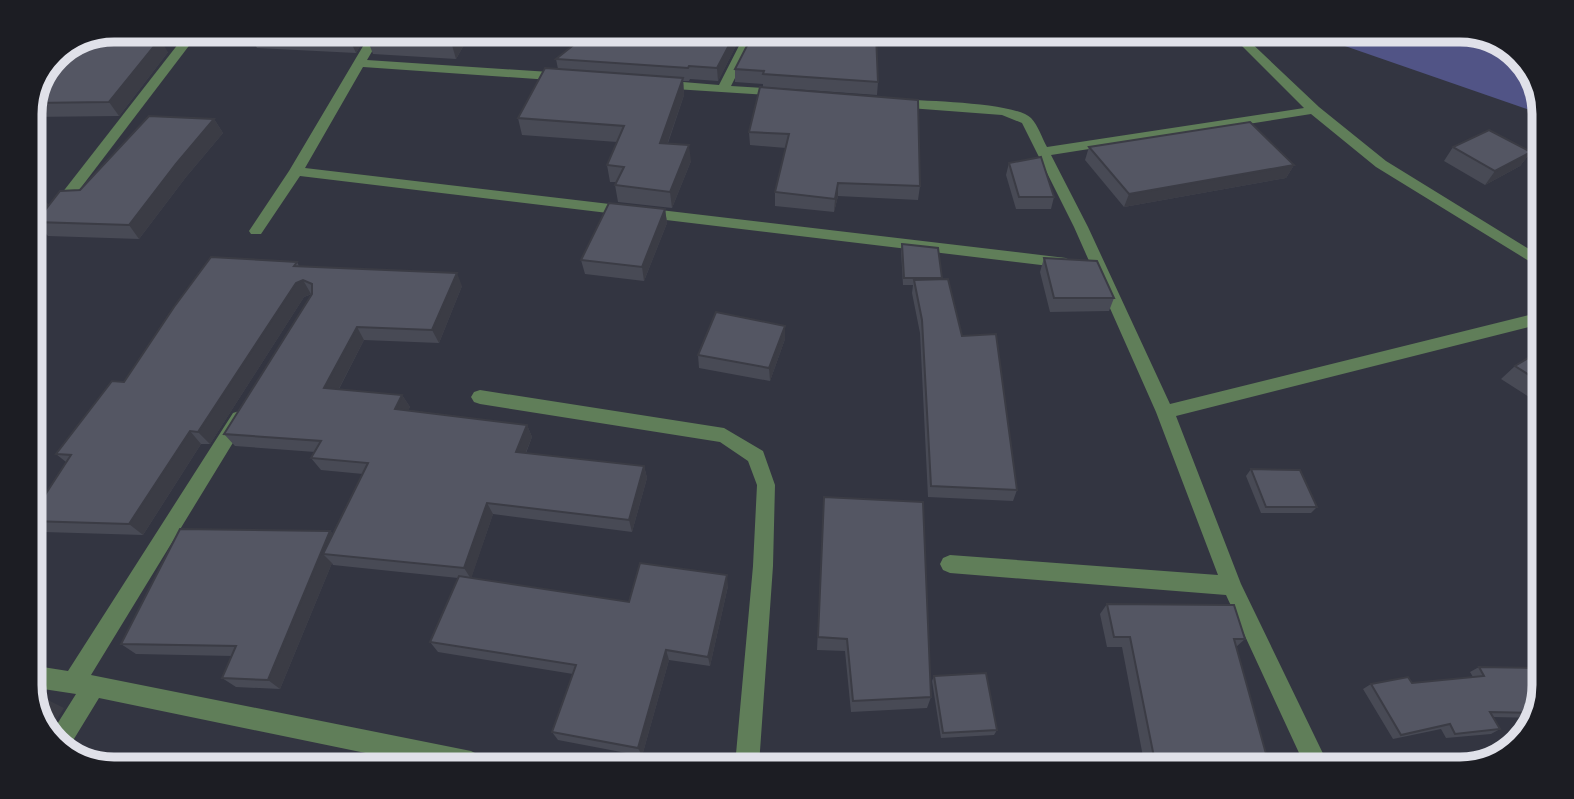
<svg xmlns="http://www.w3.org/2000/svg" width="1574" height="799" font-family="'Varela Round',sans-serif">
	<rect width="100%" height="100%" fill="#333541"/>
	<!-- green -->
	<polygon fill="#515486" points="1319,37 1497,38 1530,67 1544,115"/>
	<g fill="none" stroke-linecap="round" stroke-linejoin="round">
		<!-- minor -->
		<g fill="#607e59" fill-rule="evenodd">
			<polygon points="189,30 201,30 38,244 30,244 30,234"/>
			<polygon points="372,31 384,31 367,60 565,73 571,77 565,81 363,67 305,168 1066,258 1074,263 1066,268 300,176 261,234 251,234 249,231 289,171"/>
			<polygon points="745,34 757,34 731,86 781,89 785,90 785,96 659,88 653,84 659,80 719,85"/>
			<path d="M1233,37H1245L1319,107L1386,161L1542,257V269L1376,167L1311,114L1051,155L1088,227L1170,404L1541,312V324L1176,416L1241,584L1330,768H1306L1226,595L950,573L943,570L940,564L943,558L950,555L1218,575L1156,412L1074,227L1022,123L1002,115L896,107L890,103L896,99C922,101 1015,102 1031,118C1038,125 1042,138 1047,147L1304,108Z"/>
			<polygon points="480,390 724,428 763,451 775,485 773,566 759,765 735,765 753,566 757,485 748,461 720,442 480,404 474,402 471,397 474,392"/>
			<polygon points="239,411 245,413 248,418 245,423 91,675 471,751 479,755 483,763 414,763 99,698 66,752 49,737 76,694 30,687 30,665 68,671 233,413"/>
		</g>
	</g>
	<!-- wall -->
	<g fill="#484a55">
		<polygon points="369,31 356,53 257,48 250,35"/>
		<polygon points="374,31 482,32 475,45 464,45 456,59 373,54 368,41"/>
		<polygon points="742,34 718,81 690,79 689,81 683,81 684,95 668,143 691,161 672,208 618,202 615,185 616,182 610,182 607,165 617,142 522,135 518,118 558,69 556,59 580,44"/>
		<polygon points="753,34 878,82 877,95 763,87 763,84 735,82 735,69"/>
		<polygon points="1024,35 1132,36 1132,38 1092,44 1087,39 1029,43"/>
		<polygon points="168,52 119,116 30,117 30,108 55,54"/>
		<polygon points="760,87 920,186 918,200 838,196 834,212 775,206 775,192 786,148 750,145 749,132"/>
		<polygon points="214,119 223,133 186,177 139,239 48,236 36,223 30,231 30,192 49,205"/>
		<polygon points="1089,147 1294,165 1286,178 1124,207 1085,160"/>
		<polygon points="1453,147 1531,152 1520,166 1485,185 1444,161"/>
		<polygon points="1009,163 1054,197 1051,209 1016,209 1006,175"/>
		<polygon points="665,209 667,223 644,281 585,274 581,260"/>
		<polygon points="902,244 941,279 1017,490 1013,501 928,497 920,333 912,293 913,285 903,285 901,251"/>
		<polygon points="1044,258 1114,298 1109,311 1050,312 1040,272"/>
		<polygon points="297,262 299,266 462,286 439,343 364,340 339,389 402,395 410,407 408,410 527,425 532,437 526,453 644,466 647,478 632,532 493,514 471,578 629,602 728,586 710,666 669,660 642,756 558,740 552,732 573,674 438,652 430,642 458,578 333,565 332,563 280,689 236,687 222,678 232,656 136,654 121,644 330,531 333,534 363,474 321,470 311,458 315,452 235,446 224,434 312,294 304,297 210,444 201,444 143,535 44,532 30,522 30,518 66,462 56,454 124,382"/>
		<polygon points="785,326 785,339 770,381 699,368 698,355"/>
		<polygon points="1541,350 1540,404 1501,379 1515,366"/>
		<polygon points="1251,469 1317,507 1311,513 1261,513 1246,476"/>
		<polygon points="824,497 931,697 927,708 851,712 845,651 817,650"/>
		<polygon points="1107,604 1245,639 1236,647 1270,768 1145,767 1122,647 1107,647 1100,614"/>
		<polygon points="1479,667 1536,673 1536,718 1493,717 1500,729 1491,734 1446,738 1441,729 1393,739 1363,689 1371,684 1412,683 1473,677 1470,672"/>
		<polygon points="934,676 997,730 994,735 941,738 932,681"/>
	</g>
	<!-- shaded-wall -->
	<g fill="#3b3c45">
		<polygon points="355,31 369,31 356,53 350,40"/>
		<polygon points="460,32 464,45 456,59 452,45"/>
		<polygon points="471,32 482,32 475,45"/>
		<polygon points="735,34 742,34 718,81 717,68"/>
		<polygon points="1094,36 1132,36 1132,38 1092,44"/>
		<polygon points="160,39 168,52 119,116 109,102"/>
		<polygon points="683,78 684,95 662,159 660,143"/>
		<polygon points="214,119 223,133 186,177 139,239 129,225 176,164"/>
		<polygon points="689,145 691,161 672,208 670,192"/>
		<polygon points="1531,152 1520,166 1485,185 1495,171"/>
		<polygon points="1294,165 1286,178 1124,207 1129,194"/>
		<polygon points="838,183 838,196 834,212 835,199"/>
		<polygon points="37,192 49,205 30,231 30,202"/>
		<polygon points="665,209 667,223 644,281 642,267"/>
		<polygon points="457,273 462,286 439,343 432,330"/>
		<polygon points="303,280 311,294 304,297 210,444 198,432 296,283"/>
		<polygon points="785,326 785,339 770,381 769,368"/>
		<polygon points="357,327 364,340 333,400 324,388"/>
		<polygon points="402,395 410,407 403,421 395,409"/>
		<polygon points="527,425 532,437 521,464 516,452"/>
		<polygon points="190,431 201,444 143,535 129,524"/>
		<polygon points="644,466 647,478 632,532 629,520"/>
		<polygon points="487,503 493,514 471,579 464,568"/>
		<polygon points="30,525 46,536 30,562"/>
		<polygon points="330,531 340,542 323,554 332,563 280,689 268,680"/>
		<polygon points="727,575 728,586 710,666 708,657"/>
		<polygon points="666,650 669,660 642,756 638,748"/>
		<polygon points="46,699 64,708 47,735 44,732 37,713"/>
	</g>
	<!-- building -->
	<g fill="#545663" stroke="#3b3c45" stroke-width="2">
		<polygon points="253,31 355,31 350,40 250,35"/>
		<polygon points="374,31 460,32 452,45 368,41"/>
		<polygon points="592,33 735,34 717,68 689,66 688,68 556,59 576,43 580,44"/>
		<polygon points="753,34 876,34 878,82 763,74 764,71 735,69"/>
		<polygon points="160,39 109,102 32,103 55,54 89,40"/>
		<polygon points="545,68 683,78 660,143 689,145 670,192 615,185 624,167 607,165 624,126 518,118"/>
		<polygon points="760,87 918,100 920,186 838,183 835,199 775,192 789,134 749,132"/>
		<polygon points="149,116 214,119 176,164 129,225 36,222 60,191 80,190"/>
		<polygon points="1250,122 1294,165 1129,194 1089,147"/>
		<polygon points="1489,130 1531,152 1495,171 1453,147"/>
		<polygon points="1041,157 1054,197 1019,197 1009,163"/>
		<polygon points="30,192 37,192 30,202"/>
		<polygon points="609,203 665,209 642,267 581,260"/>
		<polygon points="902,244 938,248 942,278 904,278"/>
		<polygon points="211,257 297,262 294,266 457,273 432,330 357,327 324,388 402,395 395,409 527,425 516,452 644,466 629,520 487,503 464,568 323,554 368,463 311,458 321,441 224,434 312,294 312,284 303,280 296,283 198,432 190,431 129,524 30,521 30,518 71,455 56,454 112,381 124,382 174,307"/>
		<polygon points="1044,258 1097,261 1114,298 1054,298"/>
		<polygon points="948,279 962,336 996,334 1017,490 931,486 922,320 914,280"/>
		<polygon points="716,312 785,326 769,368 698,355"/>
		<polygon points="1541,350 1540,382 1515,366"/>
		<polygon points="1251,469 1300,470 1317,507 1266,507"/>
		<polygon points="824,497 923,502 931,697 853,701 847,639 818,637"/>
		<polygon points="180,529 330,531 268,680 222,678 236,646 121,644"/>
		<polygon points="640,563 727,575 708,657 666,650 638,748 552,732 576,665 430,642 459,576 629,602"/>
		<polygon points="1107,604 1234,605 1245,639 1234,639 1270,768 1156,767 1130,637 1114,637"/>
		<polygon points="1479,667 1534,668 1536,673 1536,713 1490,712 1500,729 1455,734 1450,724 1401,735 1371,684 1408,677 1412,683 1484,676"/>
		<polygon points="986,673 997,730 943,733 934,676"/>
		<polygon points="32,698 46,699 37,713"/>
	</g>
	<!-- crop -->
	<path d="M0 0H1574V799H0ZM114 42H1460A72 72 0 0 1 1532 114V685A72 72 0 0 1 1460 757H114A72 72 0 0 1 42 685V114A72 72 0 0 1 114 42Z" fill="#1c1d23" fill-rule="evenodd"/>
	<path fill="none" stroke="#e0e1e9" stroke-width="9" d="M114 42H1460A72 72 0 0 1 1532 114V685A72 72 0 0 1 1460 757H114A72 72 0 0 1 42 685V114A72 72 0 0 1 114 42Z"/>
</svg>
